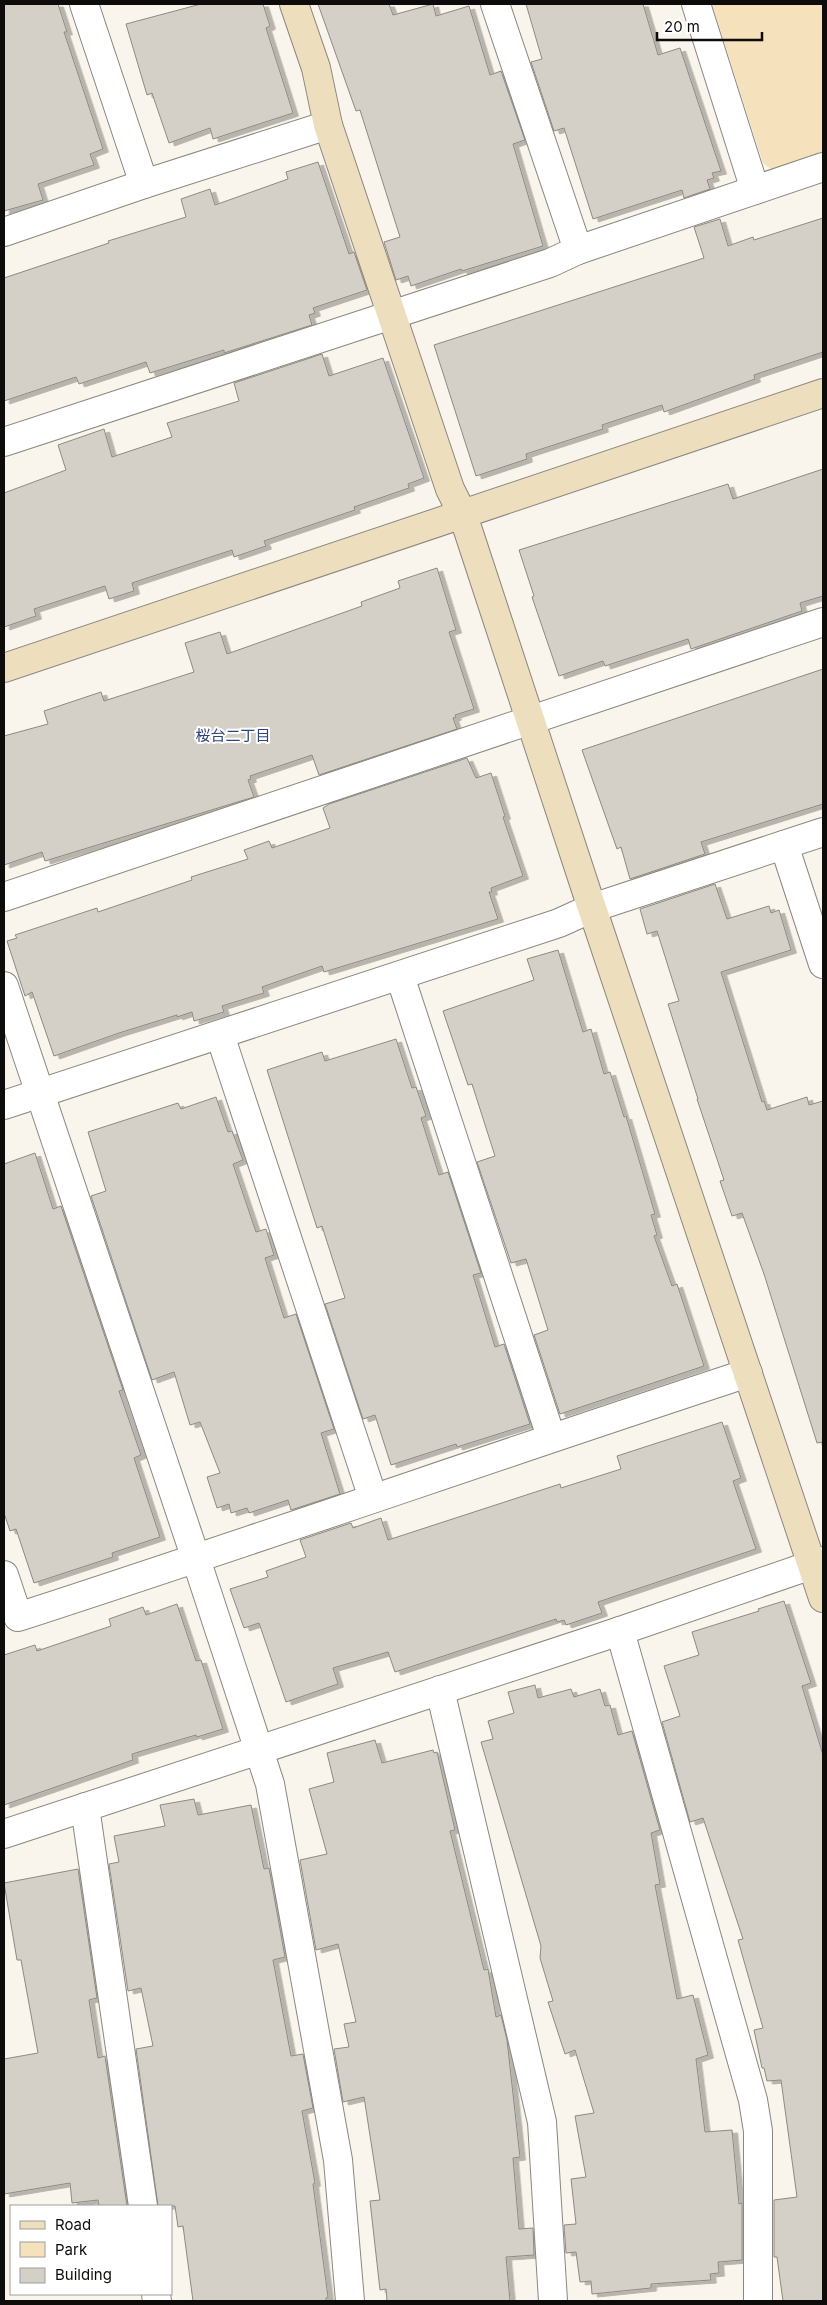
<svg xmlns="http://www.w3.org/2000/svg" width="827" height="2305" font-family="Inter,'Noto Sans JP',sans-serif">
	<defs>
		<filter id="shadow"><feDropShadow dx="5.5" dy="3" stdDeviation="0" flood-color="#0004"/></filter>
	</defs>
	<rect width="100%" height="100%" fill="#f9f4ec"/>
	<!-- green -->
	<polygon fill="#f5e1bb" points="712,4 823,4 823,153 774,171 763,163"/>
	<!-- building -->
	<g fill="#d4cfc7" stroke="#8e8982" filter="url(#shadow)">
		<polygon points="4,4 58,4 67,32 64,32 103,149 90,154 94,165 38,184 43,200 4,211"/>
		<polygon points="201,4 263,4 270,26 266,28 293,113 213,139 210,128 169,143 152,93 147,95 126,24"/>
		<polygon points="318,4 389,4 393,15 433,4 436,16 469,6 490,75 501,71 525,140 513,144 543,246 462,271 461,269 411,286 408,276 396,280 384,242 400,237 360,110 356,111"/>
		<polygon points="526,4 643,4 658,55 680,48 721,171 712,173 714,178 707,180 710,189 684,198 682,190 593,219 564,128 554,131 531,62 542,59"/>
		<polygon points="318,162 349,254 354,252 367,290 313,308 315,313 309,315 312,325 224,353 224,350 150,373 146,362 79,384 76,377 4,401 4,278 109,243 108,241 186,217 181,199 210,189 215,205 288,179 286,172"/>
		<polygon points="823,218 823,352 754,375 755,379 664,412 662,405 602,425 603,429 526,454 527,459 476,476 434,345 704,258 694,227 720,219 728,246 753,237 754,240"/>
		<polygon points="322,354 329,376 383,358 424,478 408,484 409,488 354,507 355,510 264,541 266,546 234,557 232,550 132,583 134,591 109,599 105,586 34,609 36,616 4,627 4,493 66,470 58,445 104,429 112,457 172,437 167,423 239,401 234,383"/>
		<polygon points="823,469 823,596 800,603 802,611 691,649 688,639 605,666 603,661 559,676 532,597 534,596 519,550 728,484 733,499"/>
		<polygon points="437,568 456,630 449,632 474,709 455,715 456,717 453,718 457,729 319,775 312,755 250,776 251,779 248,780 254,797 45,861 42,852 4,865 4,736 48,724 44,711 101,692 104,701 194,672 185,643 220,632 227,654 362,606 361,602 400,588 398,581"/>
		<polygon points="823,669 823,804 701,842 705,854 630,879 621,847 617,849 582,750"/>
		<polygon points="467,758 476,778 491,773 505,816 503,817 523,876 491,888 492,892 489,892 498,919 324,972 322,966 262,987 264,993 222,1006 224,1012 194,1021 192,1012 177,1017 177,1015 119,1033 54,1056 32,992 25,996 7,941 17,938 15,935 97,908 98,912 192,880 191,877 248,859 244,850 269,841 272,848 330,828 323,808 329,804"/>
		<polygon points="715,884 727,919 769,906 771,913 779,910 791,950 721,972 762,1102 764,1101 767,1110 807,1097 809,1105 823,1101 823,1442 817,1443 764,1274 742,1213 732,1216 720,1181 724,1180 697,1099 698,1099 668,1004 679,1001 657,931 647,934 640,909"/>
		<polygon points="558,950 583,1032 591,1029 604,1074 610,1072 624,1117 626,1116 655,1214 651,1215 657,1235 654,1236 672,1286 677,1284 704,1366 560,1414 534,1335 548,1330 526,1259 511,1263 477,1162 495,1156 472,1084 468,1085 443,1011 534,980 527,959"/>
		<polygon points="396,1039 412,1088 416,1087 426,1116 421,1118 439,1175 448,1172 481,1273 473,1275 495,1347 504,1344 530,1424 457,1447 456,1444 391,1465 375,1415 363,1419 325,1304 345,1298 322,1226 317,1228 267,1070 322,1052 325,1061"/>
		<polygon points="216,1097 228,1132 232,1131 243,1160 233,1164 256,1232 266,1229 274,1255 265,1258 284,1318 296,1314 334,1429 321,1433 340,1494 291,1510 288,1500 249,1513 247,1508 231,1513 229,1504 217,1508 207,1477 220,1473 200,1422 190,1425 174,1372 152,1380 91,1196 106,1191 88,1132 178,1103 181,1109"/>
		<polygon points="35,1153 53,1209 61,1206 123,1390 119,1391 141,1455 134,1458 160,1537 112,1553 113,1557 34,1583 16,1529 10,1531 4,1513 4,1164"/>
		<polygon points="722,1422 741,1478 733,1481 756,1549 598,1602 602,1613 566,1625 564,1620 557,1622 556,1619 395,1672 388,1652 333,1668 338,1684 286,1702 259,1623 244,1628 230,1589 268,1577 266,1571 306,1557 300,1540 351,1523 353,1528 381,1518 388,1540 560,1484 561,1488 621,1469 617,1456"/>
		<polygon points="784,1601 811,1683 802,1686 823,1755 823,2301 783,2301 777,2257 774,2257 774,2200 797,2197 781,2080 767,2081 764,2068 762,2068 754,2030 763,2028 738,1940 743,1939 703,1818 690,1822 662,1722 680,1716 664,1666 699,1655 692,1632 759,1611 758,1609"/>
		<polygon points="177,1604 196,1661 201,1660 223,1729 197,1737 196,1735 132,1754 133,1760 4,1805 4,1655 35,1645 37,1651 111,1626 109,1619 143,1607 146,1615"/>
		<polygon points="535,1685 538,1698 571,1689 574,1697 600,1689 605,1706 610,1705 618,1735 632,1731 660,1830 651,1833 660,1884 655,1885 677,1999 693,1995 708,2055 696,2059 705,2132 732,2130 739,2204 742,2203 742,2260 718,2262 719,2273 710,2274 711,2280 651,2284 651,2288 592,2294 591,2281 580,2282 576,2252 566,2253 564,2225 576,2224 571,2179 586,2177 575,2116 594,2113 575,2050 565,2054 548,2002 553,2001 540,1958 541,1946 481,1742 493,1739 488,1721 514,1713 508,1692"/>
		<polygon points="375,1740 382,1763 433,1750 434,1753 437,1752 455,1830 450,1831 484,1970 488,1969 496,2017 501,2015 507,2040 520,2157 513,2158 519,2229 533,2228 534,2255 506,2257 510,2301 387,2301 386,2289 380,2290 370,2201 380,2200 364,2097 343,2102 334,2049 349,2047 344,2024 356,2022 338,1944 316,1950 300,1860 327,1854 309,1789 334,1782 327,1753"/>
		<polygon points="194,1799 198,1815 251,1805 264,1869 269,1868 285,1957 273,1960 291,2056 303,2054 313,2108 302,2111 315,2183 313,2184 328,2297 326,2298 326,2301 193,2301 183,2226 178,2227 175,2206 158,2206 136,2049 153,2046 141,1988 128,1991 109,1864 119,1862 114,1836 165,1826 160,1805"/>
		<polygon points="78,1869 97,1998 89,2000 98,2058 105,2056 127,2206 99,2206 98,2200 72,2203 70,2183 4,2194 4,2059 38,2053 21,1960 17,1960 4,1883"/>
	</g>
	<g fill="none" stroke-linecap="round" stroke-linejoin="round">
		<defs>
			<g id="street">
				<polyline points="84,4 144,184"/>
				<polyline points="495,4 578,250"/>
				<polyline points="696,4 755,190"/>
				<polyline points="4,232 144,184 328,125"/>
				<polyline points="4,442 550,263 578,250 823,167"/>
				<polyline points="784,845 823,964"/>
				<polyline points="4,897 823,622"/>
				<polyline points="400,976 551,1437"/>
				<polyline points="4,986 196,1559 270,1784 338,2160 350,2301"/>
				<polyline points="220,1035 373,1498"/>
				<polyline points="4,1105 559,923 592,908 823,832"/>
				<path d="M4,1575L18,1617C262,1538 504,1453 748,1373"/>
				<polyline points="620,1631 753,2100 758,2131 758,2301"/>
				<polyline points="440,1690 542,2122 553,2301"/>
				<polyline points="85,1807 143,2206"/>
				<polyline points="4,1834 620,1631 823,1561"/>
				<polyline points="156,2294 157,2301"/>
			</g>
			<g id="secondary">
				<polyline points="294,4 316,68 328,125 450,489 463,515 592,908 823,1598"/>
				<polyline points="4,668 823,393"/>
			</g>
		</defs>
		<!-- street casing -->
		<use href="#street" stroke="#8b877f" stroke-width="30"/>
		<!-- secondary casing -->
		<use href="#secondary" stroke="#8b877f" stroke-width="30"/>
		<!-- street -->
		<use href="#street" stroke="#fff" stroke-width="28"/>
		<!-- secondary -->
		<use href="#secondary" stroke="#eddfbd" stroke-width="28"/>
	</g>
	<g text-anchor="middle" stroke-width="4" stroke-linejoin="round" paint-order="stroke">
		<!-- neighbourhood labels -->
		<g font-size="15" fill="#2b457d" stroke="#fff">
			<text x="233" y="741">桜台二丁目</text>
		</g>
	</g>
	<!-- border -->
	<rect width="827" height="2305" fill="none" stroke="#0e0c0a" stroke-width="10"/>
	<!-- legend -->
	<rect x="10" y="2205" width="162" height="90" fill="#ffffff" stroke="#9f9e9d"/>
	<rect x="20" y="2221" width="25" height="8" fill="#eddfbd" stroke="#9f9e9d"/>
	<text x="55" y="2230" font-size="15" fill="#0e0c0a">Road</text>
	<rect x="20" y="2242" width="25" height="15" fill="#f5e1bb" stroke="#9f9e9d"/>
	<text x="55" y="2255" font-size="15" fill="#0e0c0a">Park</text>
	<rect x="20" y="2268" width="25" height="15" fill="#d4cfc7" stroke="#9f9e9d"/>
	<text x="55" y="2280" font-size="15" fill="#0e0c0a">Building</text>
	<!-- scale -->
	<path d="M657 32v8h105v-8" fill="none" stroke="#0e0c0a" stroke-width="2.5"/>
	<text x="664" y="32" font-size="15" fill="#0e0c0a" stroke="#ffffff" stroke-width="4" paint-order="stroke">20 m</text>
</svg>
